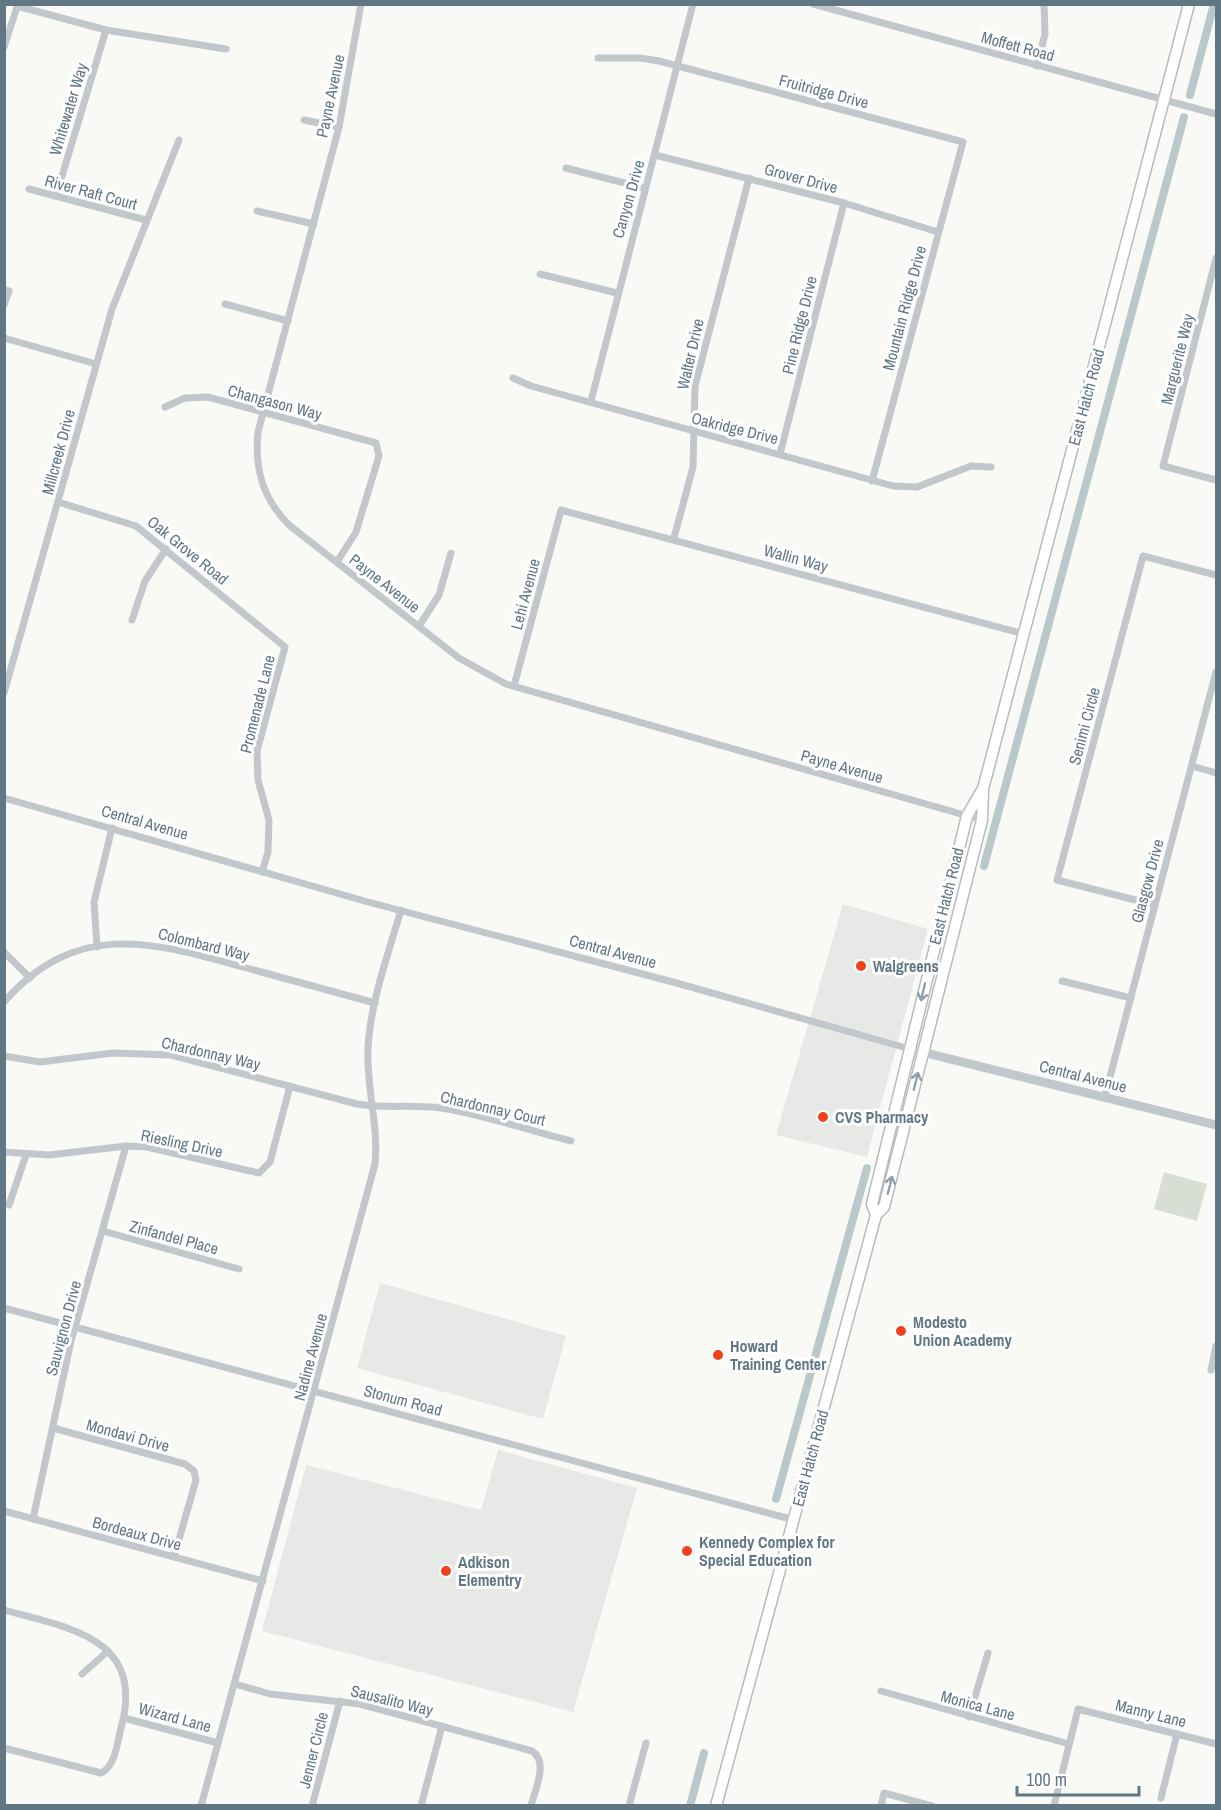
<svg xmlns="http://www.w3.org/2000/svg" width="1221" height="1810" font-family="'Archivo Narrow',sans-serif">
	<rect width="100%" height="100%" fill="#f9f9f6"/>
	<!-- built -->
	<g fill="#e7e9e7">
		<polygon points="843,904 928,929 867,1157 776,1135"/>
		<polygon points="380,1283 566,1336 543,1419 357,1368"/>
		<polygon points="498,1450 637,1488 573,1712 262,1631 306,1465 481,1510"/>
	</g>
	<!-- green -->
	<polygon fill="#d9ded5" points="1164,1172 1207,1184 1197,1221 1154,1209"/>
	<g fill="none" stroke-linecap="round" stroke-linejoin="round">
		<!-- canal -->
		<g stroke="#b8c8cb" stroke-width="8">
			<polyline points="1190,95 1214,4"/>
			<polyline points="984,866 1184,117"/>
			<polyline points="776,1499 867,1168"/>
			<polyline points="690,1806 704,1753"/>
		</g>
		<defs>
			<g id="primary">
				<polyline points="876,1215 872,1204 967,816 982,790"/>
				<polyline points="716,1806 876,1215 884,1207 982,820 983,789 1189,4"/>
			</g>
		</defs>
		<!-- primary casing -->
		<use href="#primary" stroke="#b5bbbf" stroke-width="13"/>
		<!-- minor -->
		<g stroke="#c2c7cb" stroke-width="7">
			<path d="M361,4L339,127L258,432C254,469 263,499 289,525L459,658L506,684L982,820"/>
			<polyline points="813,4 1216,114"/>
			<polyline points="17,6 106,30 226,49"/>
			<polyline points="4,47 18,4"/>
			<polyline points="598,58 640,58 659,61 963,142 872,481"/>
			<polyline points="1037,66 1045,34 1044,4"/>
			<polyline points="304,120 339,127"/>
			<polyline points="655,155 844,203 938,232"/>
			<polyline points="566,168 644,188"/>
			<polyline points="29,189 146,220"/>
			<polyline points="56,196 106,30"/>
			<polyline points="257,211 314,224"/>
			<polyline points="1216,258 1163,466 1216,480"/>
			<polyline points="540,274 617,293"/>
			<polyline points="4,290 9,291 4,305"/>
			<polyline points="225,304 288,321"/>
			<polyline points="4,338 96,364"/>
			<polyline points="513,378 531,386 893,486 917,487 971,466 991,467"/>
			<polyline points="591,401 693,4"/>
			<polyline points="165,407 185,398 208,397 376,443 379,456 356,532 337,562"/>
			<polyline points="780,454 844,203"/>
			<polyline points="58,502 136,526 285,647 257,751 258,780 269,820 268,852 262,872"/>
			<polyline points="674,538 693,467 695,386 749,178"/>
			<polyline points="132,620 145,581 166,549"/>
			<polyline points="419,626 439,595 451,553"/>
			<polyline points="514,686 561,510 1024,634"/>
			<polyline points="4,693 112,309 179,140"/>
			<polyline points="1192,766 1216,773"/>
			<polyline points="4,798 368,902 673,982 910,1049"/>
			<polyline points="1155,905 1057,880 1143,556 1216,575"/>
			<polyline points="97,947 94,902 112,828"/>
			<polyline points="4,952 30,978"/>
			<polyline points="1062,981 1131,998"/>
			<path d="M4,1002C77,919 152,942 243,967C287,979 331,991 375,1003"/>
			<path d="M4,1056L40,1062L113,1053L171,1055L357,1104C385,1109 413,1104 441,1108C485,1115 528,1130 571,1141"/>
			<polyline points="1105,1096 1216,672"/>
			<polyline points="4,1152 49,1155 126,1146 147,1147 259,1173 270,1162 290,1086"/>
			<polyline points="9,1205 26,1155"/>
			<polyline points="103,1231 239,1269"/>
			<polyline points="4,1308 794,1520"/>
			<polyline points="1211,1370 1216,1346"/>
			<polyline points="53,1428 185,1464 194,1471 196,1480 174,1557"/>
			<polyline points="4,1511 263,1581"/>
			<polyline points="33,1519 71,1341 126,1146"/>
			<path d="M4,1610C69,1628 146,1638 121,1728C117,1742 116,1766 101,1773L4,1748"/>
			<polyline points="82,1674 108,1651"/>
			<path d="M235,1684L270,1694L360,1704L532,1751C549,1762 535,1789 531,1806"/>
			<polyline points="881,1691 1069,1744"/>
			<polyline points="969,1717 988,1653"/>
			<polyline points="124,1718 218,1743"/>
			<polyline points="1161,1798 1177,1734"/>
			<path d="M201,1806L375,1164C379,1125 366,1088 368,1049C370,1003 388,955 401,910"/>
			<polyline points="312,1806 340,1701"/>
			<polyline points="421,1806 442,1726"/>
			<polyline points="629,1806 646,1743"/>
			<polyline points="881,1806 884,1793 932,1806"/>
			<polyline points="1054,1806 1078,1709 1216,1744"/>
		</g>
		<!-- tertiary -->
		<polyline stroke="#c2c7cb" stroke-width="9" points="910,1049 1216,1125"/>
		<!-- primary -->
		<use href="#primary" stroke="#fff" stroke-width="10"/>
	</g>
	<!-- one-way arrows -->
	<defs><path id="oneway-shaft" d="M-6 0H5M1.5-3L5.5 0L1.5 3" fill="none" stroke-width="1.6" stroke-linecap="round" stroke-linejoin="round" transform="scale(1.5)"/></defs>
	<g stroke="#90a0a9">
		<use href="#oneway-shaft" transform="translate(923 992) rotate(103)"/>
		<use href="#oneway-shaft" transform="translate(916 1081) rotate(-76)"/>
		<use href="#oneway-shaft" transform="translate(890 1185) rotate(-76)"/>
	</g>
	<!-- markers -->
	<g fill="#f1401e" stroke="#fff" stroke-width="2">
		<circle cx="861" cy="966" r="6"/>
		<circle cx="823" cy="1117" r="6"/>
		<circle cx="901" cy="1331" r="6"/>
		<circle cx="718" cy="1355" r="6"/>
		<circle cx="687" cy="1551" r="6"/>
		<circle cx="446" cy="1571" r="6"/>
	</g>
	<g text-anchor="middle" stroke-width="6" stroke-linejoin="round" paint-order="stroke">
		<!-- street labels -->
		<g font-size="16" fill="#617784" stroke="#fff">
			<text transform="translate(1018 46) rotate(15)" y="6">Moffett Road</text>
			<text transform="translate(824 91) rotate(15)" y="6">Fruitridge Drive</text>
			<text transform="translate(330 96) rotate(-78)" y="6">Payne Avenue</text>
			<text transform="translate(68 109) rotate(-73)" y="6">Whitewater Way</text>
			<text transform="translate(801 178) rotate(15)" y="6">Grover Drive</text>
			<text transform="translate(91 192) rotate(15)" y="6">River Raft Court</text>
			<text transform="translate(628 199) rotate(-74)" y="6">Canyon Drive</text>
			<text transform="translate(904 308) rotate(-75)" y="6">Mountain Ridge Drive</text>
			<text transform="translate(799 325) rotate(-76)" y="6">Pine Ridge Drive</text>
			<text transform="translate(690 354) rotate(-77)" y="6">Walter Drive</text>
			<text transform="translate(1177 359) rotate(-76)" y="6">Marguerite Way</text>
			<text transform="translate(1086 397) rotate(-75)" y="6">East Hatch Road</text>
			<text transform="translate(275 402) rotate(15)" y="6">Changason Way</text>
			<text transform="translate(735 428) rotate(14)" y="6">Oakridge Drive</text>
			<text transform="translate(58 452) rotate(-75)" y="6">Millcreek Drive</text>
			<text transform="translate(188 550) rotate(39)" y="6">Oak Grove Road</text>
			<text transform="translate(796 558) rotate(15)" y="6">Wallin Way</text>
			<text transform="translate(385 583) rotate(38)" y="6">Payne Avenue</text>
			<text transform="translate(525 594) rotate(-75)" y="6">Lehi Avenue</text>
			<text transform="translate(257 704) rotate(-76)" y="6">Promenade Lane</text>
			<text transform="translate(1084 726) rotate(-75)" y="6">Senimi Circle</text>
			<text transform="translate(842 766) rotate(16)" y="6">Payne Avenue</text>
			<text transform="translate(145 822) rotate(16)" y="6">Central Avenue</text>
			<text transform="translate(1147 881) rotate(-75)" y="6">Glasgow Drive</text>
			<text transform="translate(946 896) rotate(-76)" y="6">East Hatch Road</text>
			<text transform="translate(204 944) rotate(14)" y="6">Colombard Way</text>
			<text transform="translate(613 951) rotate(15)" y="6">Central Avenue</text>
			<text transform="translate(211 1053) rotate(13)" y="6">Chardonnay Way</text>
			<text transform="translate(1083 1076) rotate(14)" y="6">Central Avenue</text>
			<text transform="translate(493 1108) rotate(13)" y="6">Chardonnay Court</text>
			<text transform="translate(182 1143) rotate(12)" y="6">Riesling Drive</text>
			<text transform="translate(174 1237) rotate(15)" y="6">Zinfandel Place</text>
			<text transform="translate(63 1328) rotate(-75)" y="6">Sauvignon Drive</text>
			<text transform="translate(310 1357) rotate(-75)" y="6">Nadine Avenue</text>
			<text transform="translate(403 1400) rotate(15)" y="6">Stonum Road</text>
			<text transform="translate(128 1435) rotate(15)" y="6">Mondavi Drive</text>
			<text transform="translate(810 1458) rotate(-75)" y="6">East Hatch Road</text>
			<text transform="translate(137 1533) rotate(15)" y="6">Bordeaux Drive</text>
			<text transform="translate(392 1700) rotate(14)" y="6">Sausalito Way</text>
			<text transform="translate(978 1705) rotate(15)" y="6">Monica Lane</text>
			<text transform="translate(1151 1713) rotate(14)" y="6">Manny Lane</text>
			<text transform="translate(175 1717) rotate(15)" y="6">Wizard Lane</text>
			<text transform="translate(313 1750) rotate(-76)" y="6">Jenner Circle</text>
		</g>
		<!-- poi labels -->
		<g font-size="16" font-weight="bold" fill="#617784" stroke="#fff" text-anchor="start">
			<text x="873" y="972">Walgreens</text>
			<text x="835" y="1123">CVS Pharmacy</text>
			<text x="913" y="1328">Modesto<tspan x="913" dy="18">Union Academy</tspan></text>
			<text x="730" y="1352">Howard<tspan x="730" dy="18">Training Center</tspan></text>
			<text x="699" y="1548">Kennedy Complex for<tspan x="699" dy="18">Special Education</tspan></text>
			<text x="458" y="1568">Adkison<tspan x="458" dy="18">Elementry</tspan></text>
		</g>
	</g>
	<!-- border -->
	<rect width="1221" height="1810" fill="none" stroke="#617784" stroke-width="12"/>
	<!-- scale -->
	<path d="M1017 1786v9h122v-9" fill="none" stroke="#617784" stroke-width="3"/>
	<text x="1026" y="1786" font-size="18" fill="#617784" stroke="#ffffff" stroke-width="4.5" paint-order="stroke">100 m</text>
</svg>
